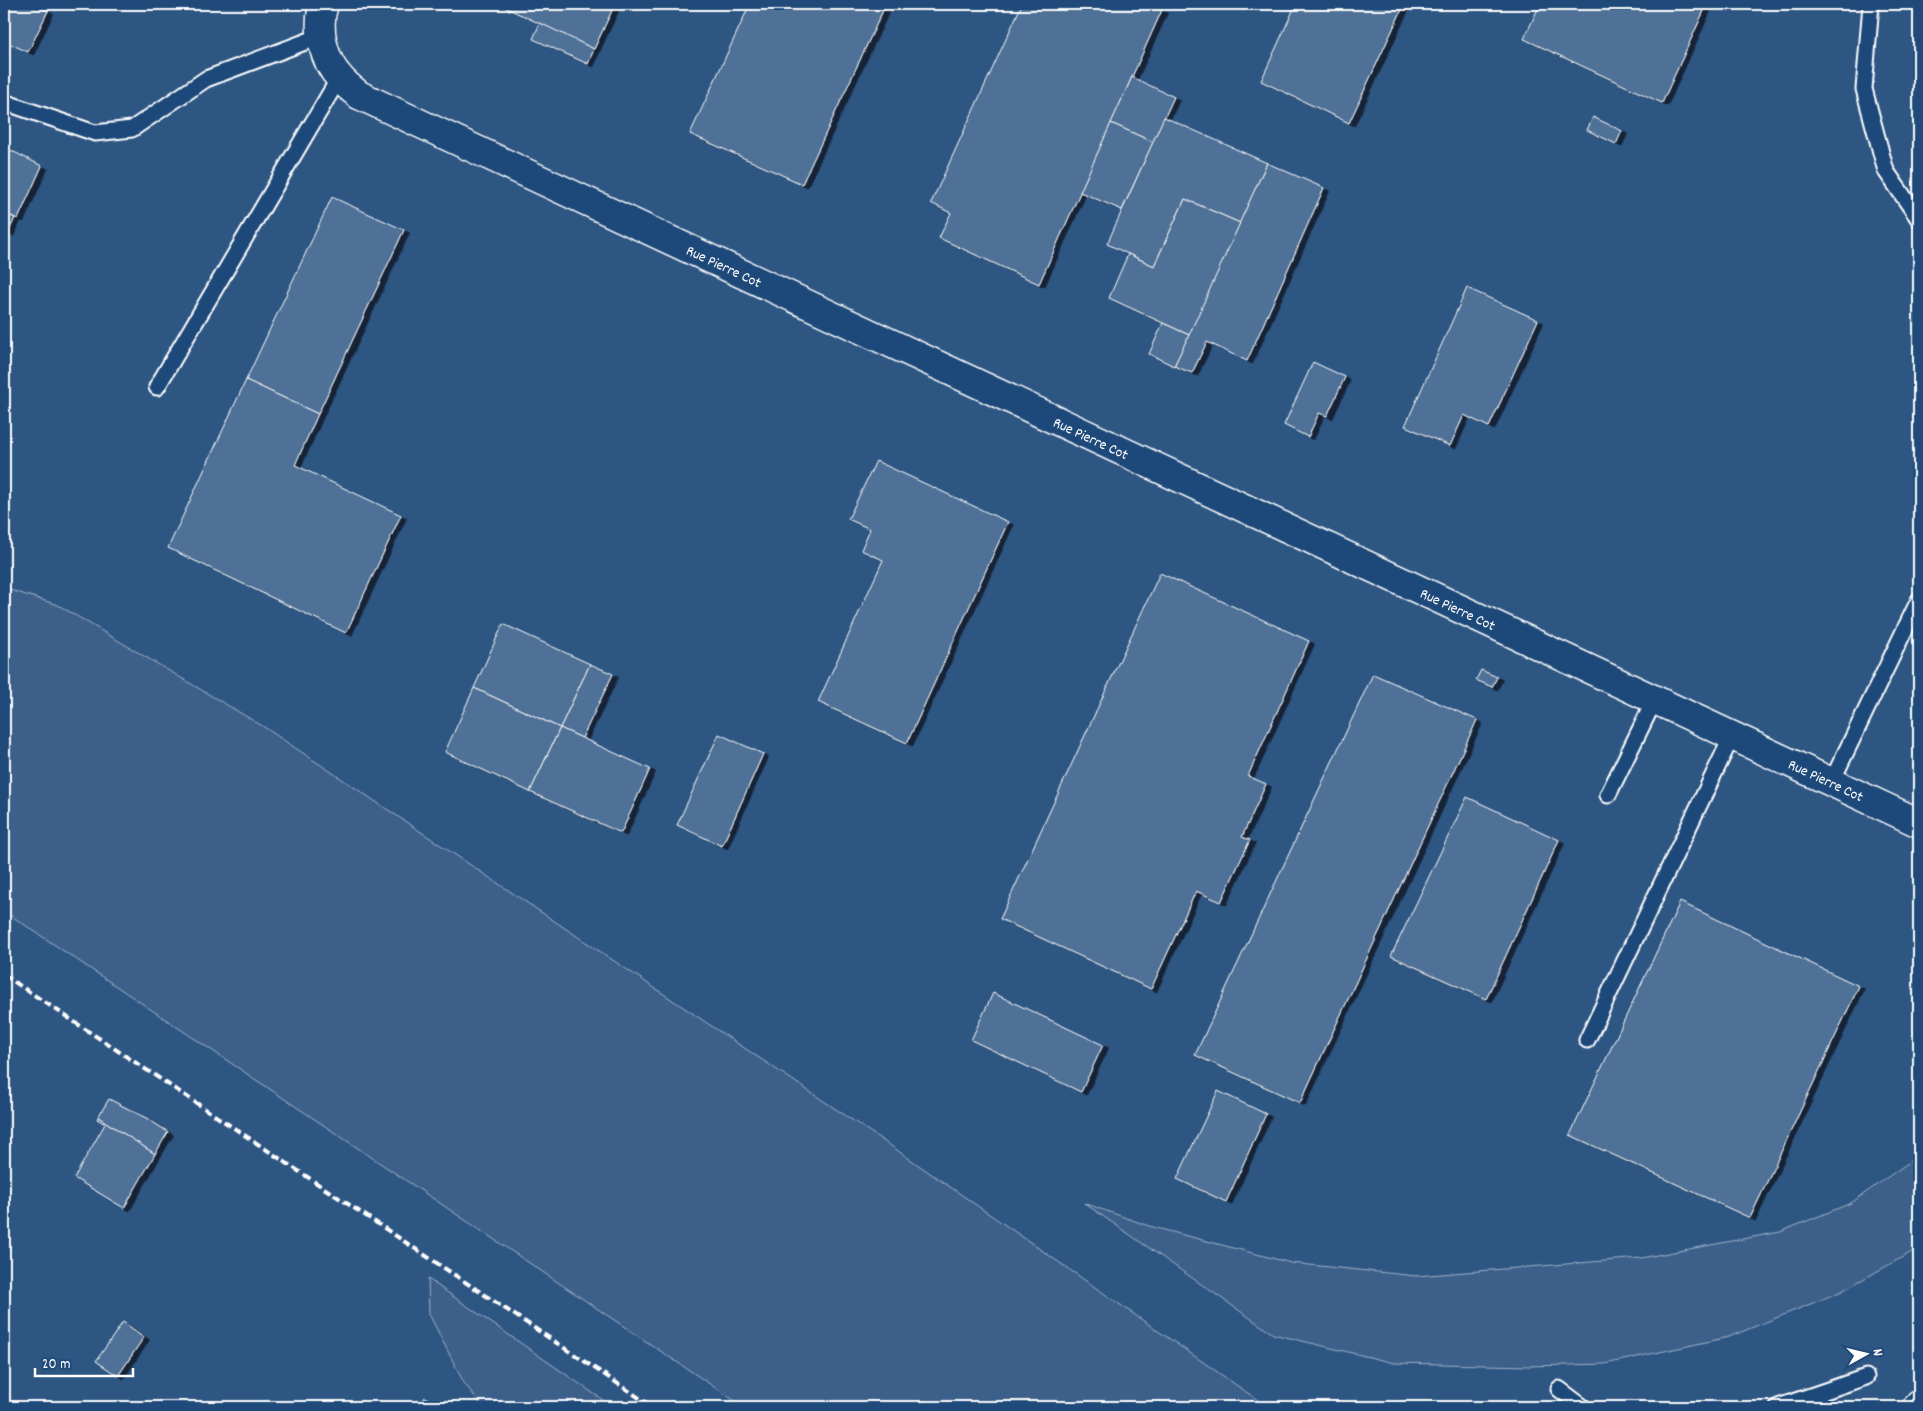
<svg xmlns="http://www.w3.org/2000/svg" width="1923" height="1411" font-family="Dekko,sans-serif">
	<defs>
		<filter id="shadow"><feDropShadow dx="5.5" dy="3" stdDeviation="0" flood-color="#0009"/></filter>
	</defs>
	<rect width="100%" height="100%" fill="#1f4a7a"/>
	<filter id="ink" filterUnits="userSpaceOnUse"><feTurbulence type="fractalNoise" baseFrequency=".02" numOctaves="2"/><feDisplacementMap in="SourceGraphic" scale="10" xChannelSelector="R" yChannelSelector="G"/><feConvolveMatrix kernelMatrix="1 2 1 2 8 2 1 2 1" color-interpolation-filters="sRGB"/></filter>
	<g filter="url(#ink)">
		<!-- built -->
		<rect fill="#2e5683" x="4" y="4" width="1915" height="1403"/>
		<!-- green -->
		<g fill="#3c618b" stroke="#9eb0c5">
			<polygon points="4,588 58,605 264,727 891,1146 1268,1407 744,1407 4,911"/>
			<polygon points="1919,1155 1919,1248 1840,1292 1729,1337 1605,1364 1530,1366 1394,1363 1273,1334 1084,1203 1149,1226 1291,1263 1416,1276 1641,1258 1780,1232 1851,1203"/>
			<polygon points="428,1279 613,1407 483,1407 464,1383 429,1314"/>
		</g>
		<!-- building -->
		<g fill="#507197" stroke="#fff" filter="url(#shadow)">
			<polygon points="4,4 34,4 48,11 28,52 4,41"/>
			<polygon points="498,4 615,4 594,49"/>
			<polygon points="750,4 886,4 802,184 690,134"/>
			<polygon points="1022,4 1147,4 1162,10 1039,284 939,238 951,213 931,203"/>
			<polygon points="1296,4 1404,5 1349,123 1261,81"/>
			<polygon points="1540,4 1707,4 1662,103 1524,39"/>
			<polygon points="540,23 594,49 588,64 533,39"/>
			<polygon points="1132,77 1174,97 1153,142 1111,123"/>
			<polygon points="1164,117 1267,163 1240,223 1185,199 1154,266 1107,244"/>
			<polygon points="1593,117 1622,131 1616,144 1587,130"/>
			<polygon points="1111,123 1153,142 1122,210 1080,192"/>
			<polygon points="4,147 42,166 18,219 4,213"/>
			<polygon points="1267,163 1324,188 1247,361 1207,342 1192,373 1174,366"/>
			<polygon points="332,197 404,230 318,414 246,380"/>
			<polygon points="1185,199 1240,223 1189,335 1109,298 1128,254 1154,266"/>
			<polygon points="4,213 15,218 8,233 4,231"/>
			<polygon points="1467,288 1538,320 1489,427 1464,415 1450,446 1405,426"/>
			<polygon points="1163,323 1189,335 1174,366 1149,354"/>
			<polygon points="1313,362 1345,377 1327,416 1319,413 1308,437 1284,425"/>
			<polygon points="246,380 318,414 295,465 401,515 346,633 168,548"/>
			<polygon points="876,461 1008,522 907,743 818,702 883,560 861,550 870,529 848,519"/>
			<polygon points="1160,573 1309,641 1248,776 1266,784 1242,837 1250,840 1221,902 1196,891 1151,989 1000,919"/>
			<polygon points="503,624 590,664 560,728 474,688"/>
			<polygon points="590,664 613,674 582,738 560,728"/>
			<polygon points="1481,670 1497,677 1492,687 1476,680"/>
			<polygon points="1373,674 1477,720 1300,1103 1195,1055"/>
			<polygon points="474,688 560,728 530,792 445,752"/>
			<polygon points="560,728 650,769 621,833 530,792"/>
			<polygon points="719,734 763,754 722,846 677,825"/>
			<polygon points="1467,797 1559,840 1486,999 1391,956"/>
			<polygon points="1680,902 1859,986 1750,1218 1570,1135"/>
			<polygon points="993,993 1103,1045 1081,1092 971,1040"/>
			<polygon points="1218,1091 1266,1114 1226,1202 1177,1179"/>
			<polygon points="109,1099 148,1119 168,1132 155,1154 98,1117"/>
			<polygon points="98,1117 155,1154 124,1208 74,1178 105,1124 97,1119"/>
			<polygon points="123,1322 144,1337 118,1376 96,1361"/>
			<polygon points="425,1397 441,1407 419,1407"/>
		</g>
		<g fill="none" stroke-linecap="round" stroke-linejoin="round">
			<defs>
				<g id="service">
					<polyline points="1871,4 1864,89 1886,171 1919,219"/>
					<polyline points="4,102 95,133 132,129 206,79 321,36"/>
					<polyline points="157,387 339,78"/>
					<polyline points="1831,783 1919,600"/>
					<polyline points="1608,795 1654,701"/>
					<polyline points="1587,1040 1732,736"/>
					<polyline points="1559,1389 1583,1407"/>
					<polyline points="1778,1407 1866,1377"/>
				</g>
				<g id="minor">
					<path d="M324,4C316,27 323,61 341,79C346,85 353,90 359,95L1919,823"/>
					<polyline points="1917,1407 1919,1404"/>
				</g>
			</defs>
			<!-- service casing -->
			<use href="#service" stroke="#fff" stroke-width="19"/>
			<!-- minor casing -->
			<use href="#minor" stroke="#fff" stroke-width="31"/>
			<!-- service -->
			<use href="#service" stroke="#1f4a7a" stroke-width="15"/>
			<!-- minor -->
			<use href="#minor" stroke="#1f4a7a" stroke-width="28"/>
			<!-- rail -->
			<polyline stroke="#fff" stroke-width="4" stroke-dasharray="8 4" stroke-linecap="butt" points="4,975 653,1407"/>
		</g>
	</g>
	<g text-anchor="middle" stroke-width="4" stroke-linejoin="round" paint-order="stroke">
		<!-- street labels -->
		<g font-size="15" fill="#fff" stroke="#1f4a7a">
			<text transform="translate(724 266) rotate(25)" y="5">Rue Pierre Cot</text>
			<text transform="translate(1091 438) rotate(25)" y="5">Rue Pierre Cot</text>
			<text transform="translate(1458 609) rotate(25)" y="5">Rue Pierre Cot</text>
			<text transform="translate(1826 780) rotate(25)" y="5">Rue Pierre Cot</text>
		</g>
	</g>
	<!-- margin -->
	<rect width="1923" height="1411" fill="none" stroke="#1f4a7a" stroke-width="20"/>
	<rect x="10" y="10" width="1903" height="1391" fill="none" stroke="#fff" stroke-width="2" filter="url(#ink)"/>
	<!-- north arrow -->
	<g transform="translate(1866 1354) rotate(82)" stroke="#1f4a7a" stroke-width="4" paint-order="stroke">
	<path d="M0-4L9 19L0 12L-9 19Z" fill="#ffffff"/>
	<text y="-8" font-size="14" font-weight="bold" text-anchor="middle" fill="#ffffff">N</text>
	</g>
	<!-- scale -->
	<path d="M35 1368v8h98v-8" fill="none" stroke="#ffffff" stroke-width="2.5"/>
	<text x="42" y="1368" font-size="15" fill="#ffffff" stroke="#1f4a7a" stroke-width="4" paint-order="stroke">20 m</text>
</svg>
